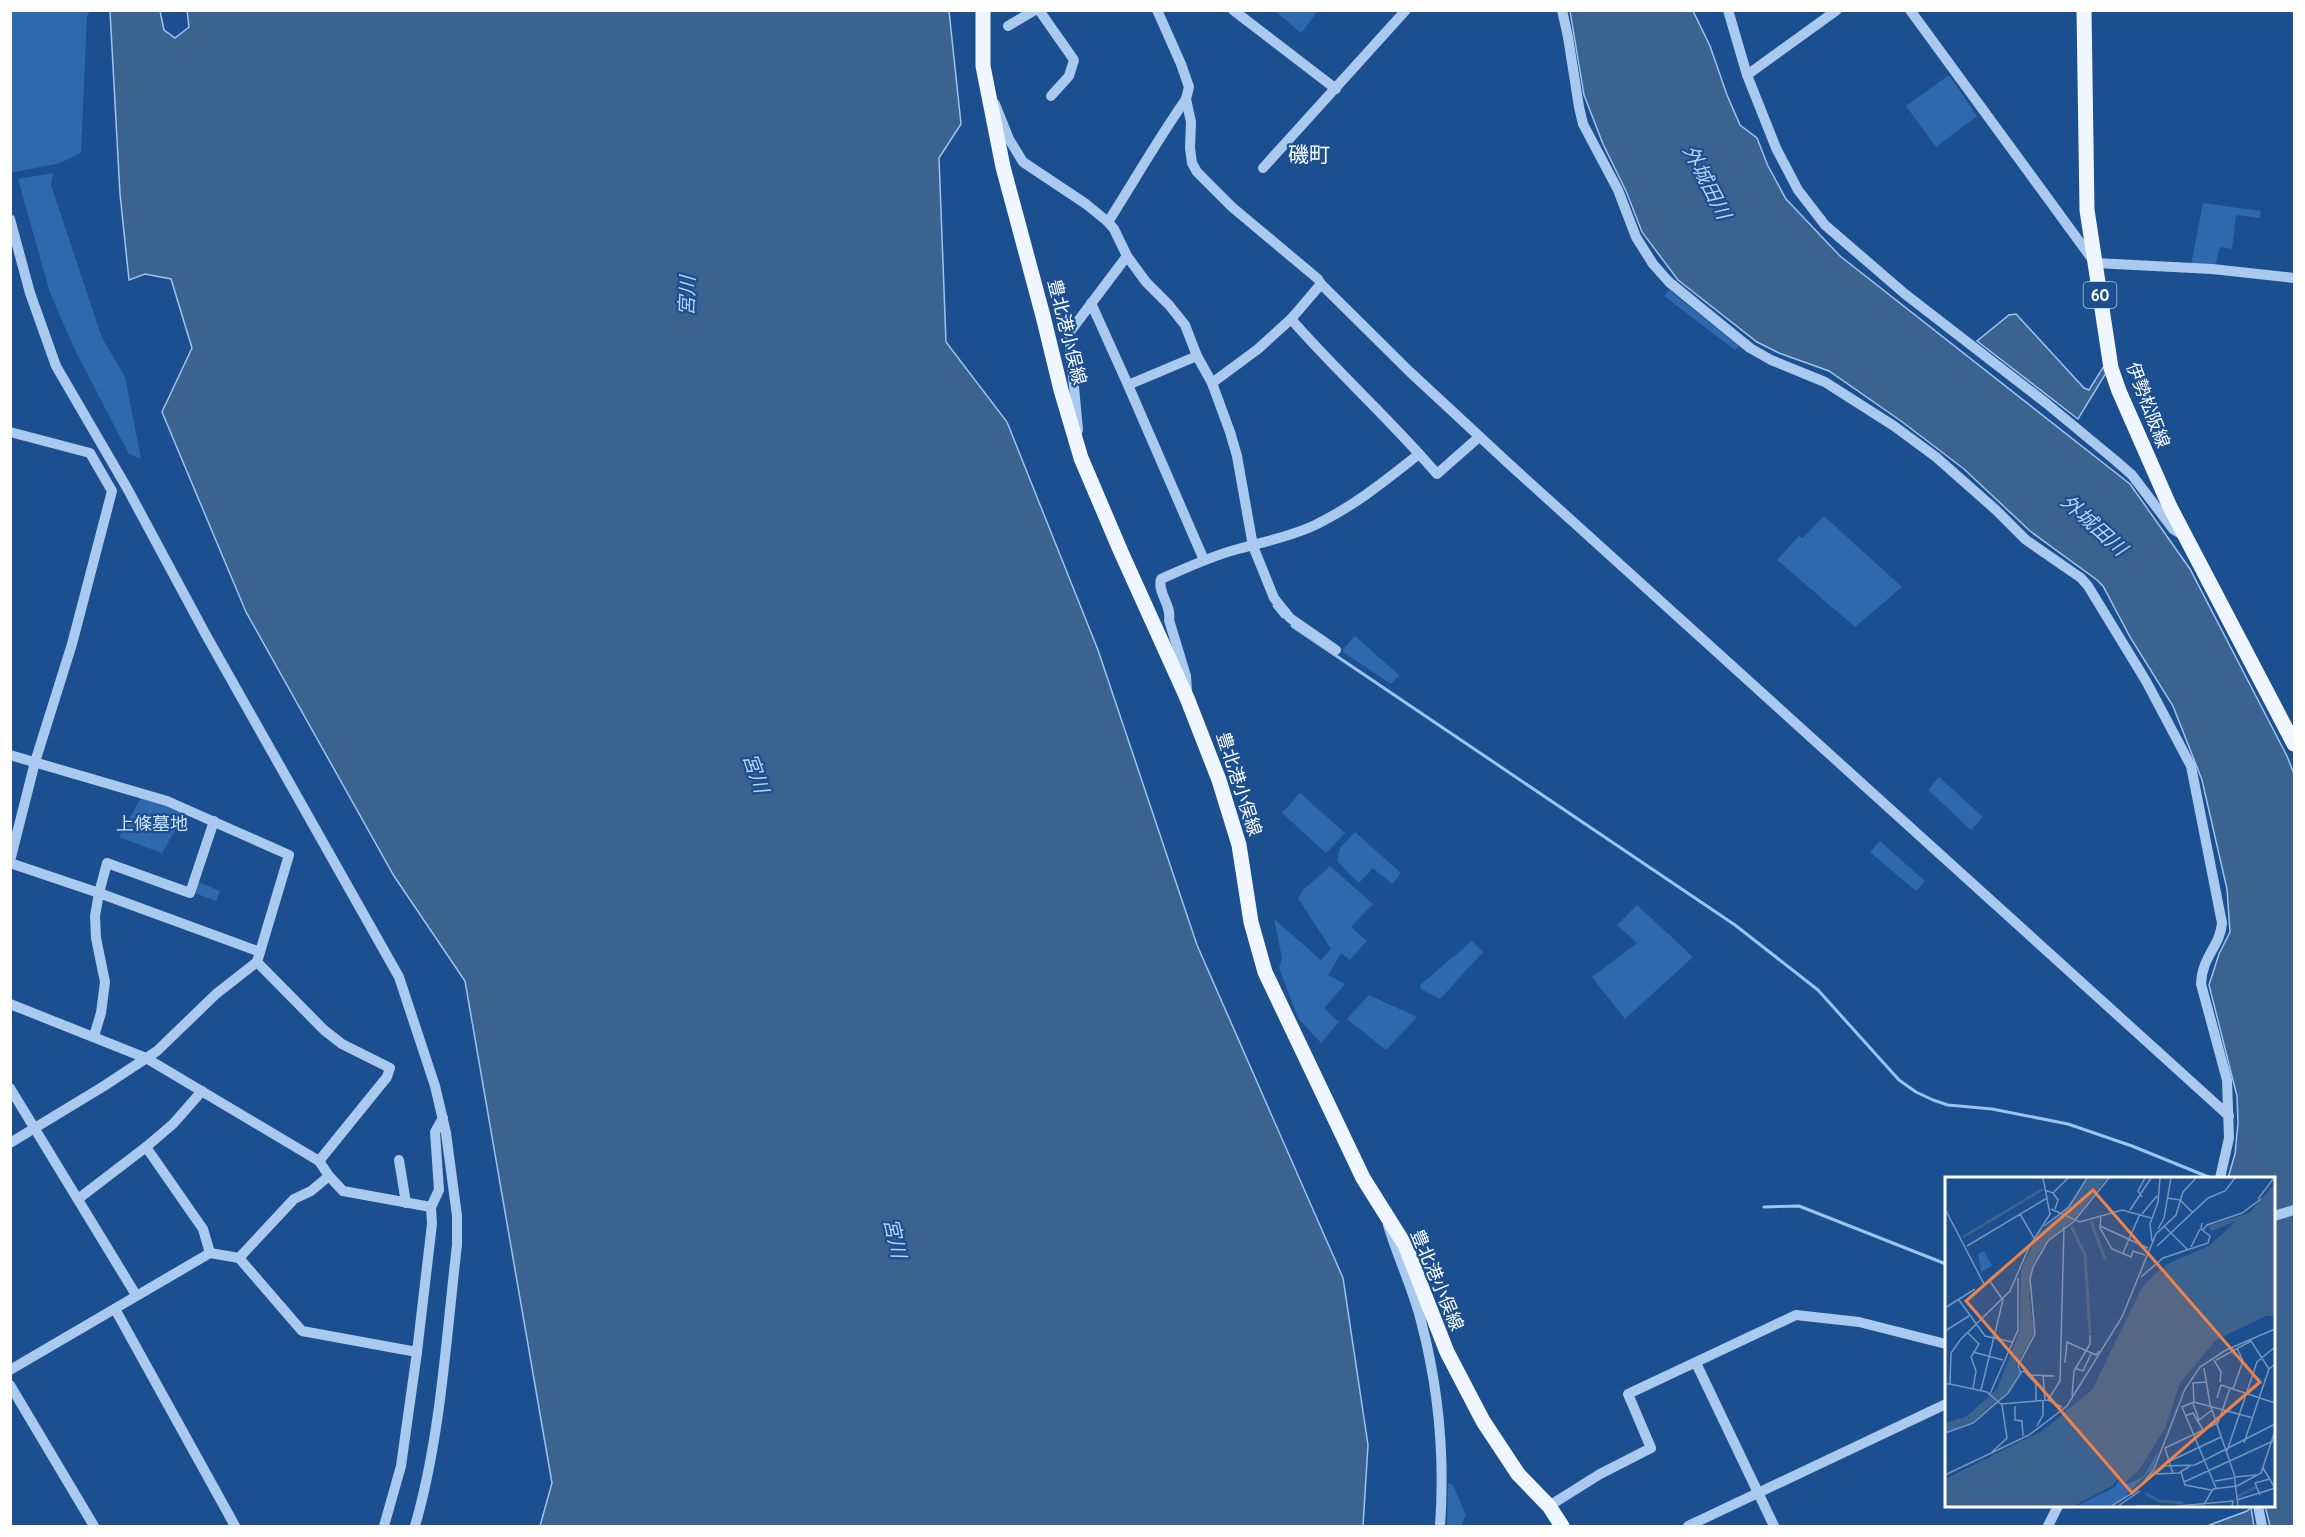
<svg xmlns="http://www.w3.org/2000/svg" width="2305" height="1537" font-family="Quicksand,'Noto Sans JP',sans-serif">
	<rect width="100%" height="100%" fill="#1b4f8f"/>
	<!-- green -->
	<g fill="#2e69ad">
		<polygon points="10,11 90,11 87,17 81,153 60,163 11,173"/>
		<polygon points="1275,11 1318,11 1301,33"/>
		<polygon points="1949,75 1977,116 1936,147 1906,106"/>
		<polygon points="53,173 51,185 102,338 125,377 141,459 129,454 76,352 50,293 18,179"/>
		<polygon points="2203,203 2261,211 2260,218 2236,215 2232,249 2220,247 2215,267 2191,265"/>
		<polygon points="1669,290 1739,346 1735,350 1664,296"/>
		<polygon points="1824,516 1902,587 1855,627 1777,560 1799,536 1803,538"/>
		<polygon points="1355,636 1399,675 1391,684 1343,652 1343,649"/>
		<polygon points="1939,777 1983,817 1971,830 1928,790"/>
		<polygon points="1300,793 1345,833 1326,853 1282,813"/>
		<polygon points="142,796 185,813 162,853 119,837"/>
		<polygon points="1355,832 1401,873 1392,884 1373,868 1359,883 1337,861 1340,848"/>
		<polygon points="1880,841 1925,881 1916,891 1870,852"/>
		<polygon points="1330,866 1373,904 1351,927 1367,941 1350,960 1341,953 1328,975 1345,984 1324,1008 1339,1022 1321,1043 1298,1018 1279,968 1282,958 1274,919 1321,960 1331,949 1298,898 1304,889"/>
		<polygon points="196,881 220,891 216,901 192,892"/>
		<polygon points="1637,905 1693,957 1625,1019 1592,977 1637,943 1617,925"/>
		<polygon points="1472,941 1483,952 1440,999 1421,989 1420,985"/>
		<polygon points="1369,995 1417,1017 1386,1050 1347,1019"/>
		<polygon points="1448,1483 1453,1485 1466,1515 1461,1526 1447,1526"/>
	</g>
	<!-- water -->
	<g fill="#3c6290" stroke="#9cc4f0" stroke-width="1.5">
		<polygon points="187,10 949,11 961,124 939,158 946,342 1007,422 1098,650 1197,945 1343,1278 1368,1445 1363,1526 540,1526 552,1483 465,981 394,876 246,612 162,412 192,348 171,279 145,274 129,280 120,194 110,11 160,11 164,30 175,38 189,27"/>
		<polygon points="1570,11 1693,11 1710,46 1727,95 1740,125 1757,138 1768,166 1786,199 1840,256 2130,484 2190,569 2287,756 2294,774 2294,1526 2270,1526 2265,1506 2274,1506 2274,1178 2228,1178 2235,1154 2238,1123 2237,1096 2209,985 2219,954 2230,932 2227,889 2202,780 2173,706 2130,637 2103,586 2097,580 2030,531 1964,469 1901,421 1829,371 1779,353 1757,342 1678,280 1642,232 1626,191 1603,144 1584,95"/>
		<polygon points="2016,314 2084,388 2089,390 2104,366 2106,373 2078,419 1977,341 2009,315"/>
		<polygon points="2251,1508 2254,1526 2207,1526 2247,1511"/>
	</g>
	<g fill="none" stroke-linecap="round" stroke-linejoin="round">
		<!-- stream -->
		<g stroke="#9cc4f0" stroke-width="3">
			<polyline points="1274,606 1283,617"/>
			<polyline points="1292,626 1735,925 1818,990 1899,1080 1916,1092 1933,1100 1948,1105 1992,1109 2068,1124 2132,1146 2211,1178"/>
			<polyline points="1764,1207 1799,1206 1946,1264"/>
		</g>
		<!-- minor -->
		<g stroke="#a9c9ee" stroke-width="10">
			<polyline points="1039,10 1074,60 1069,76 1051,96"/>
			<polyline points="1157,10 1181,64 1189,87 1186,99 1191,122 1190,148 1192,163 1197,172 1232,207 1318,279 1321,284 1410,372 1507,462 2229,1116"/>
			<polyline points="1233,10 1336,89"/>
			<path d="M1562,10L1568,37L1579,107L1583,124L1618,190L1636,237L1653,264L1669,282L1750,348L1771,360L1825,382L1894,426L1936,457L1996,510L2026,540L2081,578L2088,586L2146,681L2191,766L2222,923C2220,947 2202,956 2201,984L2227,1080L2229,1138L2220,1178"/>
			<polyline points="1728,10 1747,75 1776,148 1798,190 1825,225 1905,294 2046,403 2116,461 2132,475 2173,529 2184,536"/>
			<polyline points="1910,10 2095,263 2212,269 2294,278"/>
			<polyline points="1008,26 1035,10"/>
			<polyline points="1747,75 1837,10"/>
			<polyline points="995,104 1009,139 1023,162 1086,204 1108,222 1114,229 1127,256 1146,282 1169,305 1185,325 1197,356 1212,383 1230,432 1237,456 1253,546 1274,598 1290,618 1336,650"/>
			<polyline points="1263,168 1406,10"/>
			<path d="M10,219L30,293L56,366L127,488L206,635L399,977L435,1086L446,1133L457,1216V1245C446,1338 441,1436 415,1526"/>
			<path d="M1108,222C1134,181 1158,139 1186,99"/>
			<polyline points="1091,303 1128,385"/>
			<path d="M1291,319C1338,373 1391,420 1437,474L1479,437"/>
			<polyline points="1197,356 1128,385 1204,560"/>
			<polyline points="1212,383 1258,349 1291,319 1321,284"/>
			<polyline points="1078,430 1069,333 1127,256"/>
			<polyline points="10,432 90,453 112,491 72,644 35,762 10,861"/>
			<path d="M1187,691L1186,676L1169,620C1172,605 1157,593 1161,579C1186,568 1211,556 1238,549C1263,542 1289,537 1313,526C1353,507 1385,481 1419,454"/>
			<polyline points="10,755 167,801 289,855 257,962 324,1030 342,1044 390,1068 387,1077 319,1161"/>
			<polyline points="10,863 99,893 107,863 190,893 214,821"/>
			<polyline points="10,1004 146,1058 319,1161 329,1176 343,1191 431,1207 432,1224 417,1352 401,1466 384,1526"/>
			<polyline points="94,1036 101,1013 105,982 96,938 95,916 99,893 260,952"/>
			<polyline points="10,1088 136,1295"/>
			<polyline points="10,1143 104,1086 157,1051 216,994 257,962"/>
			<polyline points="399,1160 406,1203"/>
			<polyline points="78,1199 146,1147 173,1124 202,1091"/>
			<polyline points="431,1207 439,1190 435,1132 443,1118"/>
			<polyline points="2274,1216 2294,1210"/>
			<path d="M1388,1225C1398,1258 1413,1289 1421,1321C1439,1389 1445,1456 1440,1526"/>
			<polyline points="210,1253 239,1258 294,1199 311,1191 329,1176"/>
			<polyline points="239,1258 302,1331 417,1352"/>
			<polyline points="115,1309 235,1526"/>
			<polyline points="1696,1363 1774,1526"/>
			<polyline points="10,1370 210,1253 203,1229 146,1147"/>
			<polyline points="10,1385 94,1526"/>
			<polyline points="1549,1506 1600,1474 1651,1448 1628,1394 1796,1315 1859,1322 1946,1344"/>
			<polyline points="2258,1506 2262,1526"/>
			<polyline points="1688,1526 1946,1404"/>
			<polyline points="2048,1526 2058,1506"/>
		</g>
		<!-- major -->
		<g stroke="#f0f6ff" stroke-width="15">
			<polyline points="983,10 983,66 1003,167 1043,316 1061,390 1081,458 1121,552 1187,698 1219,780 1239,845 1251,922 1265,972 1363,1178 1405,1245 1447,1352 1483,1421 1518,1474 1549,1506 1562,1526"/>
			<polyline points="2084,10 2087,210 2111,368 2119,391 2170,507 2294,744"/>
		</g>
	</g>
	<g text-anchor="middle" stroke-width="4.5" stroke-linejoin="round" paint-order="stroke">
		<!-- shield labels -->
		<rect fill="#1b4f8f" stroke="#bbcadd" stroke-width="1.5" x="2083.5" y="282" width="33" height="26" rx="4.5"/>
		<g font-size="16" font-weight="bold" fill="#fff">
			<text x="2100" y="301">60</text>
		</g>
		<!-- street labels -->
		<g font-size="18" fill="#fff" stroke="#1b4f8f">
			<text transform="translate(1067 332) rotate(76)" y="6">豊北港小俣線</text>
			<text transform="translate(2148 405) rotate(69)" y="6">伊勢松阪線</text>
			<text transform="translate(1239 784) rotate(72)" y="6">豊北港小俣線</text>
			<text transform="translate(1437 1280) rotate(67)" y="6">豊北港小俣線</text>
		</g>
		<!-- park labels -->
		<g font-size="18" fill="#cfe3fa" stroke="#1b4f8f">
			<text x="152" y="830">上條墓地</text>
		</g>
		<!-- water labels -->
		<g font-size="20" font-style="italic" fill="#b5d3f5" stroke="#1b4f8f">
			<text transform="translate(1707 182) rotate(63)" y="7">外城田川</text>
			<text transform="translate(687 296) rotate(-88)" y="7">宮川</text>
			<text transform="translate(2094 525) rotate(42)" y="7">外城田川</text>
			<text transform="translate(756 773) rotate(71)" y="7">宮川</text>
			<text transform="translate(895 1238) rotate(77)" y="7">宮川</text>
		</g>
		<!-- quarter labels -->
		<g font-size="21" fill="#fff" stroke="#1b4f8f">
			<text x="1309" y="162">磯町</text>
		</g>
	</g>
	<!-- overview -->
	<g transform="translate(1945 1177)">
		<rect width="330" height="330" fill="#1b4f8f"/>
		<path d="M39,74L47,89L36,95L33,77ZM215,271L208,291L178,322L163,329H132L170,310L174,303L180,308L198,300Z" fill="#2e69ad"/>
		<path d="M143,1H162L129,43L100,67L89,84L84,119L89,156L71,189L76,196L64,214L28,245L0,255V246L22,239L52,212L75,153L76,93L93,56L115,38ZM330,6V139H321L271,163L235,206L220,251L195,292L180,306L176,305V298L167,309L129,329H0V302L97,254L147,213L196,112L209,98L224,86L264,69L291,44L267,54L263,49L304,36Z" fill="#3c6290"/>
		<path fill="none" stroke="#3c6290" stroke-width="3" d="M146,44L160,82M126,49L140,78L145,157M18,60L98,12M200,316L214,324L238,326M292,320L311,310"/>
		<path fill="none" stroke="#7695bc" stroke-width="1.5" d="M100,13L108,16L123,1M108,16L113,23L110,32M197,20L193,14L200,1M222,21L235,23L248,36M313,22L329,1M0,32L39,107L44,105M106,32L135,45L177,33L206,41M185,33L206,1M75,37L89,61M197,37L212,19M156,38L155,51L167,72L186,80L188,74L200,78M130,43L164,1M99,49L124,30L142,1M155,49L203,71M219,49L242,72M213,52L219,41L226,1M258,53L262,48L297,36L316,22M207,64L205,47L213,25L215,1M22,69L102,21M212,69L263,21L280,14L290,1M246,70L255,52M178,76L195,37M196,100L218,81L263,66L265,59L256,52L257,46M14,123L40,159L67,165M0,131L30,112M0,154L24,139M23,156L34,167L26,180L31,194L28,211M122,165L151,178L154,174M28,175L58,183M269,183L276,195L275,205M271,183L306,164L324,192M120,186L122,164M130,191L138,194L147,175M259,191L265,227L289,297L293,329M77,195L79,194L91,207V223M84,198L110,199M98,198L100,223M261,205L248,206L249,225L237,230L271,311M0,207H5L6,176L16,162L65,114L84,70L105,37L98,1M5,207L42,215L57,228L62,261L47,275M288,212L298,184L292,171M36,213L58,123L44,103L52,96M45,217L73,153V101M127,219L129,194L145,167V158M272,221L276,208L330,226M103,223L115,204L119,50M249,225L308,241M248,226L254,243L267,233M56,227L103,223L117,230M70,229V243L77,244L78,259M240,239L248,236L258,253M92,249L98,238V223M0,256L28,246L63,216L76,196L73,189L90,157L85,101L89,88L103,64L131,43M299,266L324,192L330,187M282,274L312,185L330,170M223,285L276,260M236,295L240,308L266,313M210,297L234,296L245,289M228,297L220,271L273,246L285,211M0,298L84,258L122,229L177,140L211,57L231,38L238,15L251,1M209,298L220,289L250,288L330,247M290,300L311,298M270,304L288,301M239,305L328,264M315,318L310,306L325,302M292,323L330,311L318,291M166,329L191,314L209,292L240,212L255,190L281,173L330,152M173,329L195,314M191,329H215M233,329L288,324L287,329M258,329L268,312L292,309L316,296L330,254"/>
		<path fill="#ee8249" fill-opacity="0.15" stroke="#ee8249" stroke-width="3" d="M148,13L315,205L187,316L21,124Z"/>
		<rect width="330" height="330" fill="none" stroke="#fff" stroke-width="3"/>
	</g>
	<!-- border -->
	<rect width="2305" height="1537" fill="none" stroke="#ffffff" stroke-width="24"/>
</svg>
